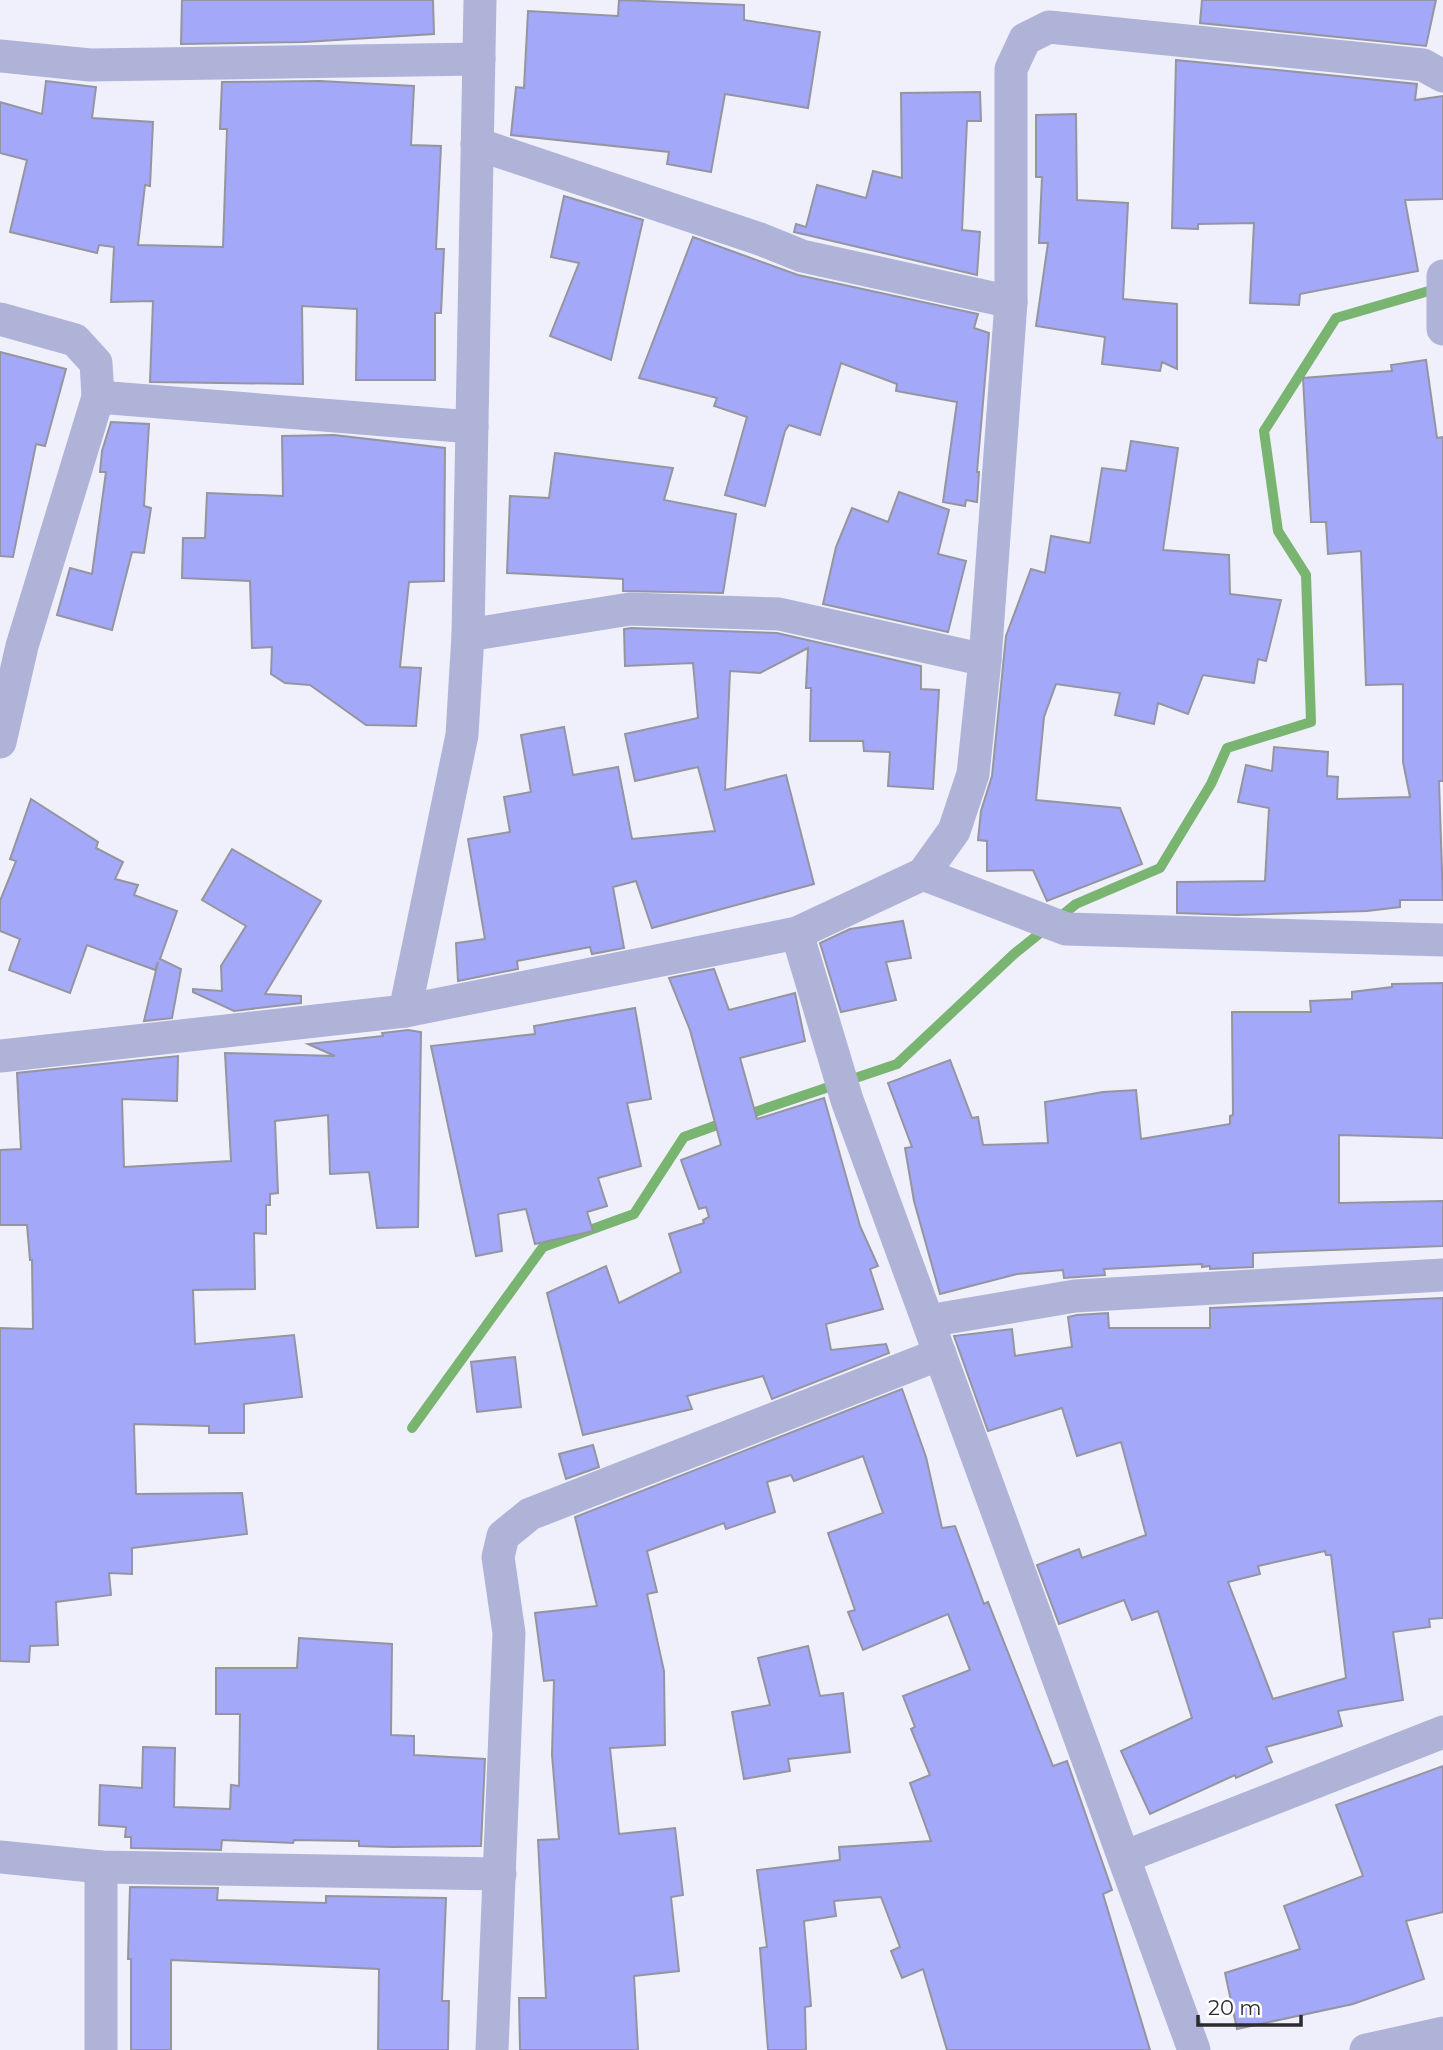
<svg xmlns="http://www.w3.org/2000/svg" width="1443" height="2050" font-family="Montserrat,sans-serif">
	<rect width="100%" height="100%" fill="#eff0fc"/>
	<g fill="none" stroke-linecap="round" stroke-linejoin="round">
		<!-- stream -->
		<g stroke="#79b571" stroke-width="10">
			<polyline points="743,1116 897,1064 1014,954 1076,904 1160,868 1211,784 1227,748 1311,722 1306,575 1278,531 1264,431 1336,318 1439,288"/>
			<polyline points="412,1428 543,1247 634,1214 684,1137 728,1121"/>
		</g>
	</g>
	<!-- building -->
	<g fill="#a4a8f8" stroke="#9495a1" stroke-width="2" fill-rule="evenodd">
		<polygon points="182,0 433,0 434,34 304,42 181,44"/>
		<polygon points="619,0 744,5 744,20 820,32 808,108 725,94 711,172 667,164 669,152 511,135 516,87 524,88 528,11 618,16"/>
		<polygon points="1202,0 1436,0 1426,46 1200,23"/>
		<polygon points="1176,60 1417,84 1415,100 1443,96 1443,199 1405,200 1418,271 1300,294 1299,305 1250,303 1254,223 1198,224 1198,229 1172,228"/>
		<polygon points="46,81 96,87 92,118 153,122 150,186 145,185 138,245 223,247 227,129 220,129 222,82 320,81 414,86 411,145 441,146 436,249 444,249 441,313 435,313 435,380 356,380 357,309 302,306 303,384 150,382 153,301 111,302 114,247 99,245 97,253 10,232 27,160 0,153 0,102 42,114"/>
		<polygon points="980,92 981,121 967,121 962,230 980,232 977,275 794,232 796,224 806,227 817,185 866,198 873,171 902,178 901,93"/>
		<polygon points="1076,114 1077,200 1128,203 1123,299 1177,304 1177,369 1162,362 1160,371 1102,364 1105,337 1036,326 1048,243 1039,243 1042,177 1036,177 1036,115"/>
		<polygon points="564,196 643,220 611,360 550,336 579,263 551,257"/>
		<polygon points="693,237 798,275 978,314 974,328 989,333 977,472 979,472 977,502 966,500 965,506 943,502 957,402 896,391 897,384 841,363 820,435 789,425 785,431 765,506 725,495 747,417 714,406 717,398 639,378"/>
		<polygon points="0,352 66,369 45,446 36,444 13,557 0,556"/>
		<polygon points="1426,360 1437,438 1443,437 1443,781 1439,781 1443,900 1400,900 1400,907 1367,911 1237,915 1177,913 1177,882 1265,881 1269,808 1238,802 1246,765 1272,771 1274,747 1328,752 1327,776 1338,777 1337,799 1410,797 1403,762 1403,684 1366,685 1361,551 1328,554 1326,522 1311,522 1303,378 1392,371 1391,365"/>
		<polygon points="111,422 149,424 144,506 151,508 144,553 132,552 112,630 57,615 70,568 92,574 106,472 100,472 102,451"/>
		<polygon points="334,435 445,448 444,581 409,582 400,667 421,668 416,726 366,725 310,685 285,683 271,674 272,647 252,648 250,581 182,578 183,538 205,538 207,493 283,496 282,436"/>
		<polygon points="1131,441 1178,448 1163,550 1229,555 1230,594 1281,600 1266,661 1258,659 1254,683 1203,675 1188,714 1158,703 1154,724 1115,715 1120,693 1056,684 1044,717 1036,800 1120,808 1142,864 1047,901 1033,870 987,871 987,841 978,840 981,811 992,776 1006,636 1031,569 1045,573 1051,536 1090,543 1102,468 1126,471"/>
		<polygon points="555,453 673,468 664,500 736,514 723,593 623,591 623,579 507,573 510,496 549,498"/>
		<polygon points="899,492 949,510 938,554 966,561 948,632 823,604 836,547 852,508 888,522"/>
		<polygon points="631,628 777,633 921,666 921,689 939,690 933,789 888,786 890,752 864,751 863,741 810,741 811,688 806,688 808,648 760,673 730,671 725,790 786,775 814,884 652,928 636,881 613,887 624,948 592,954 590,947 517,961 518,969 458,981 456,943 485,939 468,839 510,832 504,797 531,792 521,735 564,727 573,775 618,767 632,839 715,831 698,767 635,781 625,734 698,718 693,663 625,666 624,629"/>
		<polygon points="31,799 98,842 96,848 123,862 115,879 138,885 134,895 177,911 160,959 181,969 172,1018 144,1021 158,962 155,970 87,945 70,993 9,970 20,939 0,931 0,901 16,861 10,859"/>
		<polygon points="232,849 321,901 265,994 301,996 301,1003 234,1011 193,992 193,989 222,991 221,966 246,926 202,900"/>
		<polygon points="903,921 911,958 886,962 896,1000 841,1012 820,943 850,929"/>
		<polygon points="714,969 729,1010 795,993 805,1041 740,1058 757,1119 824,1098 860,1226 878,1266 870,1269 883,1309 826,1324 831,1350 886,1344 889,1353 772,1399 763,1376 687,1396 692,1409 583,1435 547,1293 606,1266 619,1303 681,1272 669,1234 704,1223 703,1220 709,1217 706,1207 699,1209 681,1160 721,1145 690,1030 669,978"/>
		<polygon points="1443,983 1443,1138 1339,1135 1339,1203 1443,1201 1443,1246 1253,1253 1253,1267 1210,1269 1210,1266 1202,1267 1202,1264 1104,1269 1105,1275 1064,1278 1063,1270 1017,1274 940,1294 914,1201 905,1148 912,1147 888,1083 950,1060 972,1118 978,1117 983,1145 1048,1143 1045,1102 1103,1092 1136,1090 1141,1139 1230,1124 1230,1116 1233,1115 1232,1012 1311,1012 1310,1001 1352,999 1352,992 1392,987 1392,984"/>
		<polygon points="635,1008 651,1099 627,1103 641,1166 598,1178 607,1206 587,1212 593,1231 535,1244 526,1209 498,1214 502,1251 476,1256 431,1046 535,1034 534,1026"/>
		<polygon points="408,1030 421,1032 418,1227 377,1228 369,1172 330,1174 328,1115 275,1121 278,1193 270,1194 270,1205 266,1205 266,1234 254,1233 255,1289 193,1290 195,1344 294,1335 302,1397 244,1404 244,1433 209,1433 209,1426 134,1424 136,1494 242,1493 247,1534 132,1548 132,1574 109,1573 111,1595 56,1602 58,1645 30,1646 29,1662 0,1661 0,1328 33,1329 32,1260 30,1260 27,1225 0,1225 0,1150 21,1149 17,1073 178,1056 177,1101 122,1099 124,1167 231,1161 225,1053 335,1056 308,1044 383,1036 382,1033"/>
		<path d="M1443,1298V1618L1429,1619L1430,1627L1393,1632L1403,1700L1338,1711L1342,1726L1266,1747L1272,1762L1236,1778L1235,1775L1150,1814L1121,1751L1192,1718L1158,1611L1132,1620L1124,1600L1059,1624L1037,1565L1079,1549L1082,1558L1146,1535L1121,1442L1077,1456L1062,1408L988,1431L954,1336L1012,1329L1015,1356L1072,1347L1068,1317L1077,1315L1108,1313L1109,1328H1210V1308ZM1325,1551L1326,1555H1331L1346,1678L1273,1699L1228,1582L1260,1574L1258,1566Z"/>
		<polygon points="515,1357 521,1407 477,1412 471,1362"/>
		<polygon points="902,1389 926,1457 942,1528 955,1526 984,1604 988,1602 1053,1766 1067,1761 1112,1890 1103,1894 1150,2050 947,2050 923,1969 902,1978 891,1951 900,1947 881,1897 834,1901 836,1916 804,1921 811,2006 805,2007 806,2050 768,2050 760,1948 767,1947 757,1870 840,1860 839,1847 931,1841 910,1783 930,1775 911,1729 915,1727 903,1696 970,1670 948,1614 863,1650 848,1612 855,1610 828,1533 883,1513 863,1456 794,1481 791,1475 767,1482 775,1512 726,1529 724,1523 647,1551 657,1592 647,1594 664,1671 665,1745 610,1748 619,1834 675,1828 683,1895 671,1897 679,1971 634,1976 638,2050 520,2050 519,1998 546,1998 538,1840 559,1839 552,1755 554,1680 544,1681 535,1613 597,1606 575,1517"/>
		<polygon points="593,1445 599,1467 566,1479 559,1454"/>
		<polygon points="299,1638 392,1644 391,1735 414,1736 414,1755 485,1759 481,1846 392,1847 359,1846 359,1841 294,1840 293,1843 222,1840 221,1850 131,1848 131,1837 125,1837 126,1827 99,1825 100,1785 142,1788 143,1747 175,1748 174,1807 230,1809 231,1785 239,1786 240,1714 216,1714 216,1668 297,1668"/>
		<polygon points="808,1646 820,1696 843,1693 850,1752 788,1759 790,1771 744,1779 732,1712 770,1705 758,1658"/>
		<polygon points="1443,1766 1443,1912 1406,1921 1424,1979 1353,2004 1237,2029 1225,1973 1300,1949 1284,1906 1363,1876 1336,1805"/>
		<polygon points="130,1887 218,1888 217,1900 326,1903 326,1896 446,1898 442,2001 449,2001 448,2050 378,2050 379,1969 171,1960 171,2050 131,2050 131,1959 128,1959"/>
	</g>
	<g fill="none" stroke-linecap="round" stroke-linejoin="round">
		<!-- minor -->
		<g stroke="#b0b3d8" stroke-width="33">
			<polyline points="0,56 90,65 479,59"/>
			<polyline points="477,144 760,239 802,256 1011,302"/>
			<polyline points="1443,276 1443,329"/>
			<polyline points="0,319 75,340 96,363 98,397 22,646 0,742"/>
			<polyline points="98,397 472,427"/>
			<polyline points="468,635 630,609 779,614 985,660"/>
			<polyline points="923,874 1066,929 1443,940"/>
			<polyline points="797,933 847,1100 1194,2050"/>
			<polyline points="405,1011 462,735 468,635 480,0"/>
			<polyline points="0,1056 405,1011 797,933 923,874 954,831 973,774 985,660 1011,302 1011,69 1025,39 1049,27 1423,65 1443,76"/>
			<polyline points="928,1321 1075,1296 1443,1275"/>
			<polyline points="0,1857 101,1867 500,1874"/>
			<polyline points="1124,1857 1443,1732"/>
			<polyline points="101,2050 101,1867"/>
			<polyline points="492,2050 509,1633 498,1557 503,1536 530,1514 940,1354"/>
			<polyline points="1366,2050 1443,2033"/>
		</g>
	</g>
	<!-- scale -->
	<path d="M1198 2015v10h103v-10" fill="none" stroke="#2b2c30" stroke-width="3.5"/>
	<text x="1208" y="2015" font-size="21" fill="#2b2c30" stroke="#ffffff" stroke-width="5" paint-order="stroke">20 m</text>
</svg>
